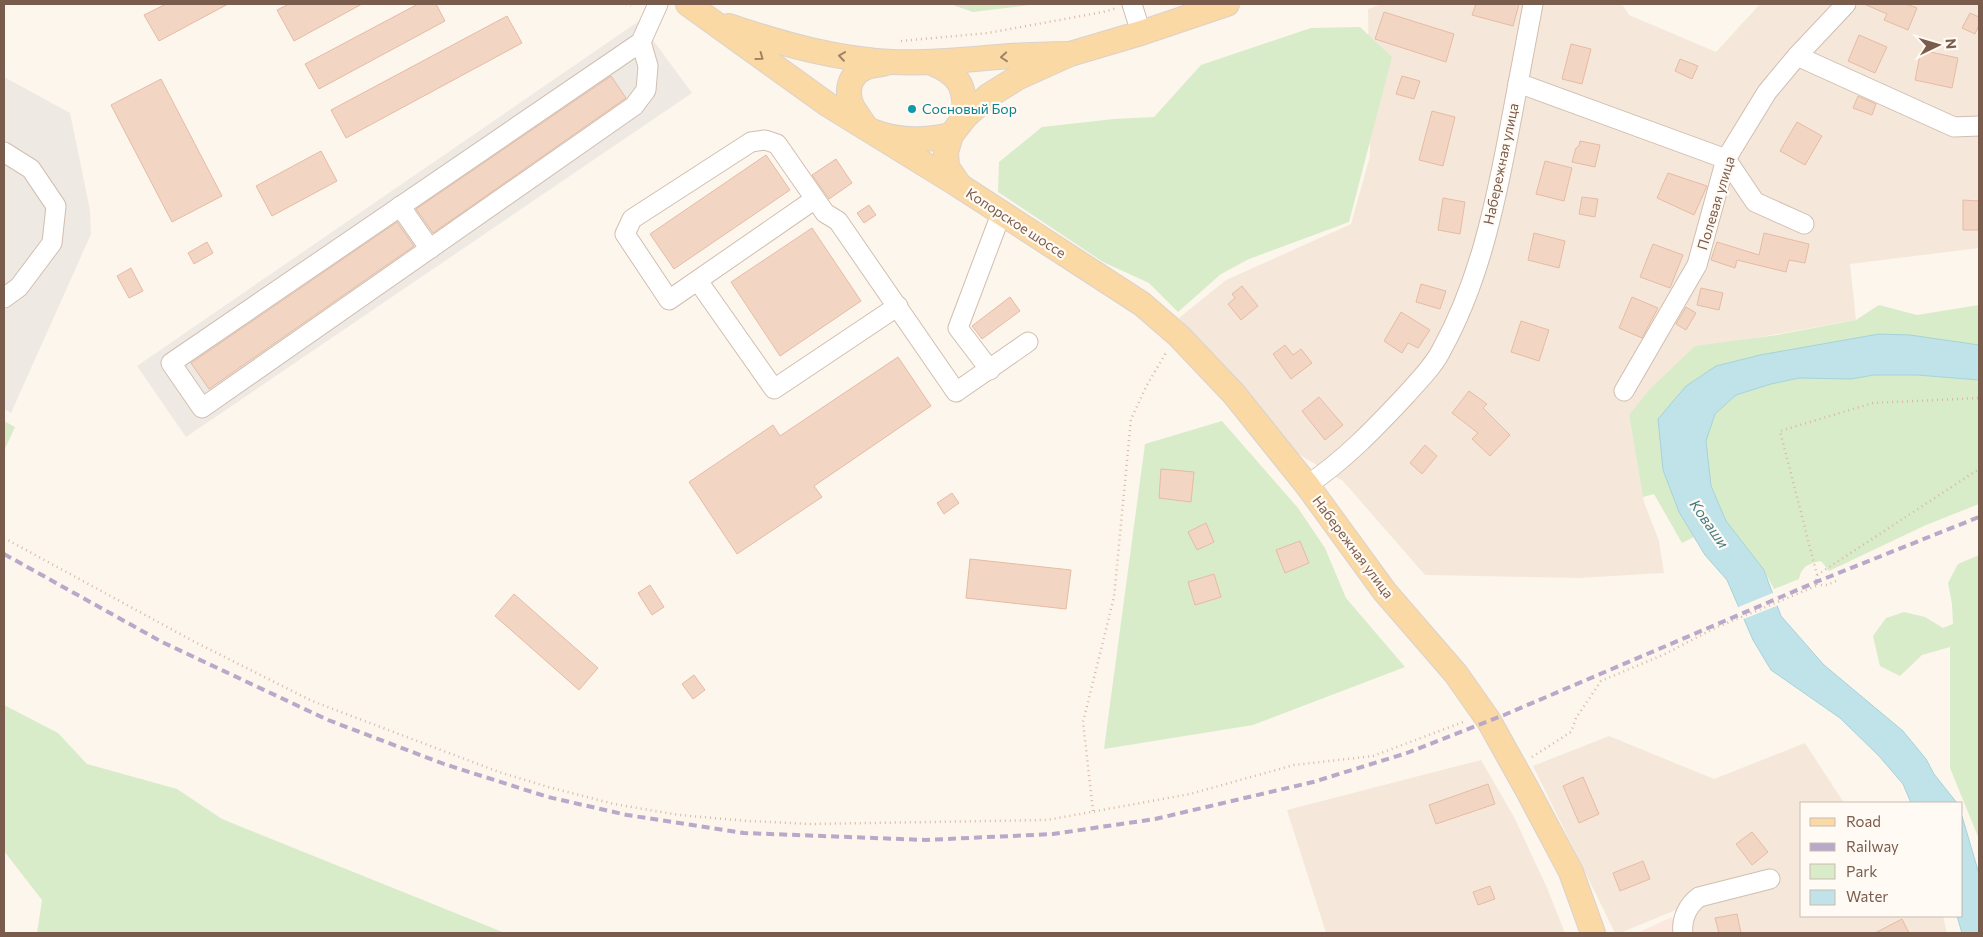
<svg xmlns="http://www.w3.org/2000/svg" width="1983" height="937" font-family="Commissioner,sans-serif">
	<rect width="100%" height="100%" fill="#fdf6ec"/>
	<!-- residential -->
	<g fill="#f5e8da">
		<polygon points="1382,4 1622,4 1629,15 1716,52 1760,4 1979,4 1979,248 1850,264 1856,320 1744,340 1629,415 1644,502 1659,541 1664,573 1579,578 1425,575 1343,481 1292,450 1179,318 1226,280 1351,224 1370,156 1368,9"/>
		<polygon points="1609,736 1714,779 1805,743 1844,803 1802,803 1802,916 1943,916 1947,933 1681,933 1676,910 1620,933 1615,933 1533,766"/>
		<polygon points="1481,760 1514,817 1547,888 1565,933 1326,933 1287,810"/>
	</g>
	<!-- commercial -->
	<polygon fill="#fde8e0" points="1672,917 1675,933 1637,933"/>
	<!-- industrial -->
	<g fill="#efe9e4">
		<polygon points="639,21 692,93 186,437 137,366"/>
		<polygon points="4,77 70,113 90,210 91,234 11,413 4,409"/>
	</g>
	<!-- green -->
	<g fill="#d8ecc9">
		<polygon points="950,4 1039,4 973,12"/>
		<polygon points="1360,27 1392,57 1349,222 1249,259 1221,274 1178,312 1149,283 1103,262 998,192 999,162 1042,127 1114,119 1154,117 1201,65 1311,28"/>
		<polygon points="1879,305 1917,315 1979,305 1979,345 1910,335 1760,355 1716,366 1679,512 1694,537 1682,543 1654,494 1643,497 1629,415 1650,389 1695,346 1777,335 1856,320"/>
		<path d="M1874,375H1917L1979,380V504L1926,525L1829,571L1821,561C1808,564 1802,566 1799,579L1774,589L1764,570L1726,521L1711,486L1706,441L1715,414L1736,395L1771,384L1799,378L1851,379Z"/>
		<polygon points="4,421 15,427 4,451"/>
		<polygon points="1222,421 1298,508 1325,548 1346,598 1405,667 1253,725 1104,749 1145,444"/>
		<polygon points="1979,555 1979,839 1950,768 1950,647 1922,655 1900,676 1880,666 1873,636 1886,618 1904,612 1925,617 1943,628 1953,624 1952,604 1948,583 1958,564"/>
		<polygon points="4,705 58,733 87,764 177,789 222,819 505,933 37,933 42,900 4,851"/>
	</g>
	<!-- water -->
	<g fill="#bfe3e8" stroke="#a5d3da">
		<polygon points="1879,334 1910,335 1979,345 1979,380 1917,375 1874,375 1851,379 1799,378 1771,384 1736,395 1715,414 1706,441 1711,486 1726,521 1764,570 1781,616 1824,665 1903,731 1926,759 1934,774 1957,803 1911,803 1903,784 1879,756 1840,718 1771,670 1753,640 1727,580 1705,555 1679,512 1663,470 1658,419 1686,386 1716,366 1760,355"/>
		<polygon points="1962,816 1979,874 1979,933 1962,933 1957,916 1962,916"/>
	</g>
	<!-- pier -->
	<polygon fill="#fdf6ec" points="1775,592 1779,605 1741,620 1736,608"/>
	<!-- building -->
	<g fill="#f3d5c3" stroke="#e6bba3">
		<polygon points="166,4 228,4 159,41 144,15"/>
		<polygon points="289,4 362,4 294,41 277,10"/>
		<polygon points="418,4 436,4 445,21 319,89 305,64"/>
		<polygon points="1476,4 1519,4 1513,26 1472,15"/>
		<polygon points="1864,4 1906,4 1917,8 1908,30 1884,20 1887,14"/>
		<polygon points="1384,12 1454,34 1446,62 1375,39"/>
		<polygon points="1970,13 1979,17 1979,25 1975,34 1962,28"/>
		<polygon points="507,16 522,43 346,138 331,110"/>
		<polygon points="1859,35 1887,47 1875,73 1848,61"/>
		<polygon points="1571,44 1591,49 1582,84 1562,79"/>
		<polygon points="1921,50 1958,58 1952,88 1915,80"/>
		<polygon points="1680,59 1698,66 1692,79 1675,71"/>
		<polygon points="611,76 626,98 433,233 416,209"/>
		<polygon points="1402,76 1420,81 1414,99 1396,94"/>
		<polygon points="161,79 222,196 172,222 111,105"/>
		<polygon points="1858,96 1876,104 1872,115 1853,108"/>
		<polygon points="1432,111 1455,117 1443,166 1419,160"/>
		<polygon points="1797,122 1822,136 1805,165 1780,151"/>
		<polygon points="1580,141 1600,145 1595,167 1572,162 1576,148 1579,146"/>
		<polygon points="321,151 337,181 272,216 256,186"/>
		<polygon points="766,155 790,190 674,269 650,234"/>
		<polygon points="836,159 852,183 829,199 812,175"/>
		<polygon points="1545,161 1572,168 1564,201 1536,194"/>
		<polygon points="1668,173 1707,186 1694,215 1657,198"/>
		<polygon points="1582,197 1598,199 1595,217 1579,214"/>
		<polygon points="1443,198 1465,202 1460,234 1438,230"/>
		<polygon points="1963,200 1979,201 1979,230 1963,230"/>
		<polygon points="869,205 876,215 864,223 857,213"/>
		<polygon points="397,222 414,246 209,389 191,363"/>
		<polygon points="812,228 861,301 780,356 731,282"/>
		<polygon points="1534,233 1565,241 1559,268 1528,260"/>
		<polygon points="1764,233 1809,244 1805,263 1789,260 1786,272 1737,260 1735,268 1711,260 1717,242 1759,255"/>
		<polygon points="207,242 213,253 194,264 188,253"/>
		<polygon points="1653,244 1683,255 1670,288 1640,277"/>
		<polygon points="131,268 143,291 129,298 117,276"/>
		<polygon points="1421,284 1446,291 1440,309 1416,302"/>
		<polygon points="1242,286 1258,306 1241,320 1228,304 1235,298 1232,294"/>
		<polygon points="1701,288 1723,293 1719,310 1697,305"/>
		<polygon points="1010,297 1020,311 982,339 972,326"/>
		<polygon points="1632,297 1658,308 1642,338 1619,328"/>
		<polygon points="1686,307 1696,313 1686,330 1676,324"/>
		<polygon points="1401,312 1430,330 1418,348 1408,343 1402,353 1384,341"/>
		<polygon points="1521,321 1549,330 1539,361 1511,352"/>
		<polygon points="1285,345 1293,355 1301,349 1312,363 1291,379 1273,354"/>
		<polygon points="898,357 931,406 814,486 822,497 737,554 689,482 773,425 780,436"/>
		<polygon points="1469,391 1487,404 1483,408 1510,435 1490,456 1472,439 1478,433 1452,413"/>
		<polygon points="1319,397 1343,425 1325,440 1302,411"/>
		<polygon points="1425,445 1437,456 1422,474 1410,463"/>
		<polygon points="1161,469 1194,472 1191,502 1159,498"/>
		<polygon points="952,493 959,503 944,514 937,503"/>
		<polygon points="1206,523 1214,542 1197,550 1188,532"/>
		<polygon points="1300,541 1309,563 1285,573 1276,550"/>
		<polygon points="970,559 1071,570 1066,609 966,598"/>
		<polygon points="1214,574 1221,597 1195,605 1188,582"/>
		<polygon points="650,585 664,607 652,615 638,593"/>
		<polygon points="514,594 598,668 579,690 495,616"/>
		<polygon points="694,675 705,690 693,699 682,684"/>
		<polygon points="1583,777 1599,814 1579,823 1563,786"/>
		<polygon points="1488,784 1495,804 1436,824 1429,805"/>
		<polygon points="1752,832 1768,852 1752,865 1736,844"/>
		<polygon points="1643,861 1650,879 1620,891 1613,873"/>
		<polygon points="1490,886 1495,899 1478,905 1473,892"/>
		<polygon points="1737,914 1741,933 1719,933 1715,918"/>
		<polygon points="1902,919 1909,933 1875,933"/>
	</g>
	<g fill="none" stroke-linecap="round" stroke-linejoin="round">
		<defs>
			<g id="minor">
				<polyline points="1132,4 1141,33"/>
				<polyline points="641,42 648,66 646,90 634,106 202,408 171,363 641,42 658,4"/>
				<polyline points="1797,56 1954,127 1979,126"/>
				<polyline points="1518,83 1726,159 1755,202 1804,224"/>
				<polyline points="4,152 31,169 56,206 52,243 19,287 4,298"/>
				<polyline points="815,199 669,300 625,234 632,219 751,142 765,140 777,144 825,213 838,221 956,392 1028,342"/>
				<polyline points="400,206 430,249"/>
				<polyline points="698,281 774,389 898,306"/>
				<polyline points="990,370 958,328 1001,214"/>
				<polyline points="1624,391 1697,265 1726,159 1767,92 1797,56 1846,4"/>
				<path d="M1307,485C1344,461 1377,426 1407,394C1419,380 1434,366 1442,349C1478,284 1494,210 1508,137C1516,93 1525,48 1533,4"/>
				<path d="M1683,933C1681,919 1688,905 1699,897L1770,879"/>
			</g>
			<g id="major">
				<polyline points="688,4 827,104 960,186 1142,304 1179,336 1234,394 1307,485 1385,592 1456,674 1489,721 1528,791 1571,872 1593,933"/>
				<path d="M729,26C782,44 835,59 892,62C931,64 970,59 1009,56C1029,55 1050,54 1070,54"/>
				<path d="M886,63C879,65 873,65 867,67C845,75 845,99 857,114C861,120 866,129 872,131C899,142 925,141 951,135"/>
				<path d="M932,63C961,75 965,87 965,117"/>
				<polyline points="960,186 947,167 946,152 951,135 965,117 988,96 1017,78 1070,54 1141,33 1227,4"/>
			</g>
		</defs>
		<!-- minor casing -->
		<use href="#minor" stroke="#d1beb0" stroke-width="21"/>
		<!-- major casing -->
		<use href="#major" stroke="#dad1cd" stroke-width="26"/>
		<!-- path -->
		<g stroke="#d9b8a5" stroke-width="2.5" stroke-dasharray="1 4" stroke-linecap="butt">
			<polyline points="626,4 631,6"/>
			<polyline points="901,41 988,33 1103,12 1117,8"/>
			<polyline points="4,538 193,641 312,701 499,772 548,787 614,804 679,815 748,821 811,824 1047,820 1190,794 1294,765 1373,756 1466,721"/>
			<polyline points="1817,575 1979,469"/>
			<polyline points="1836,581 1827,585 1817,585 1816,582 1817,575 1780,431 1873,403 1979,398"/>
			<polyline points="1532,757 1571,732 1576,718 1601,681 1665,654 1715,628 1816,586"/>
			<polyline points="1093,811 1083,722 1114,597 1131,419 1147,385 1167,351"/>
		</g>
		<!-- minor -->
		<use href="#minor" stroke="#fff" stroke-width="19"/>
		<!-- major -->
		<use href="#major" stroke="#fbd9a5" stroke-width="24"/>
		<!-- rail -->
		<polyline stroke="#b9a8c9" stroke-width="4" stroke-dasharray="8 5" stroke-linecap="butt" points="4,554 162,642 328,720 444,764 548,797 627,815 744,833 926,840 1053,834 1155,819 1313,782 1407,753 1504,715 1816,582 1979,517"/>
	</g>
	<!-- one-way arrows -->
	<defs><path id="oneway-chevron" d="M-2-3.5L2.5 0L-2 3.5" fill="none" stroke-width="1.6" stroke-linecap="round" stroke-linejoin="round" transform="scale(1.25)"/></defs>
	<g stroke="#a18267">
		<use href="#oneway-chevron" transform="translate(842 56) rotate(-172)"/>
		<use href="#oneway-chevron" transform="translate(760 57) rotate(36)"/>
		<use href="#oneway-chevron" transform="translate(1004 57) rotate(175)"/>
	</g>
	<!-- markers -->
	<circle fill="#0f9aa8" stroke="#fffaf3" stroke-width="2" cx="912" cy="109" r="5"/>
	<g text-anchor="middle" stroke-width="4.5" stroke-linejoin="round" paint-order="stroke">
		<!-- culture labels -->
		<g font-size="14" fill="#0d838f" stroke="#fffaf3" text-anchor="start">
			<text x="922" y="114">Сосновый Бор</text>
		</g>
		<!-- street labels -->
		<g font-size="14" fill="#7a5c4d" stroke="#fffaf3">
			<text transform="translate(1501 164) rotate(-78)" y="5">Набережная улица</text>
			<text transform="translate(1716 203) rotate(-73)" y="5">Полевая улица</text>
			<text transform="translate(1016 223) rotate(33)" y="5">Копорское шоссе</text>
			<text transform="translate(1353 547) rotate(53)" y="5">Набережная улица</text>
		</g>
		<!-- water labels -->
		<g font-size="15" font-style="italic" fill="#437c86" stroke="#fffaf3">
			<text transform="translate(1709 524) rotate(55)" y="5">Коваши</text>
		</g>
	</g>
	<!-- border -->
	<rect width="1983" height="937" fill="none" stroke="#7a5c4d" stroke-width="10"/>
	<!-- legend -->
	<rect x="1800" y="802" width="162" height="115" fill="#fffaf3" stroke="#cabbb1"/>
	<rect x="1810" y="818" width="25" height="8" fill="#fbd9a5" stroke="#cabbb1"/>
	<text x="1846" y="827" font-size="15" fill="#7a5c4d">Road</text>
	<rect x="1810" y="843" width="25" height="8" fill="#b9a8c9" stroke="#cabbb1"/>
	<text x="1846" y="852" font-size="15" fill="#7a5c4d">Railway</text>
	<rect x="1810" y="864" width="25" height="15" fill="#d8ecc9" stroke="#cabbb1"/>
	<text x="1846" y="877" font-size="15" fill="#7a5c4d">Park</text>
	<rect x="1810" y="890" width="25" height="15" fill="#bfe3e8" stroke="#cabbb1"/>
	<text x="1846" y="902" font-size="15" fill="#7a5c4d">Water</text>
	<!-- north arrow -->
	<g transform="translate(1938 45) rotate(85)" stroke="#fffaf3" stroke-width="4" paint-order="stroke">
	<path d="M0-4L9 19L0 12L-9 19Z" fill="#7a5c4d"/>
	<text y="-8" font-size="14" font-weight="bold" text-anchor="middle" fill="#7a5c4d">N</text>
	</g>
</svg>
